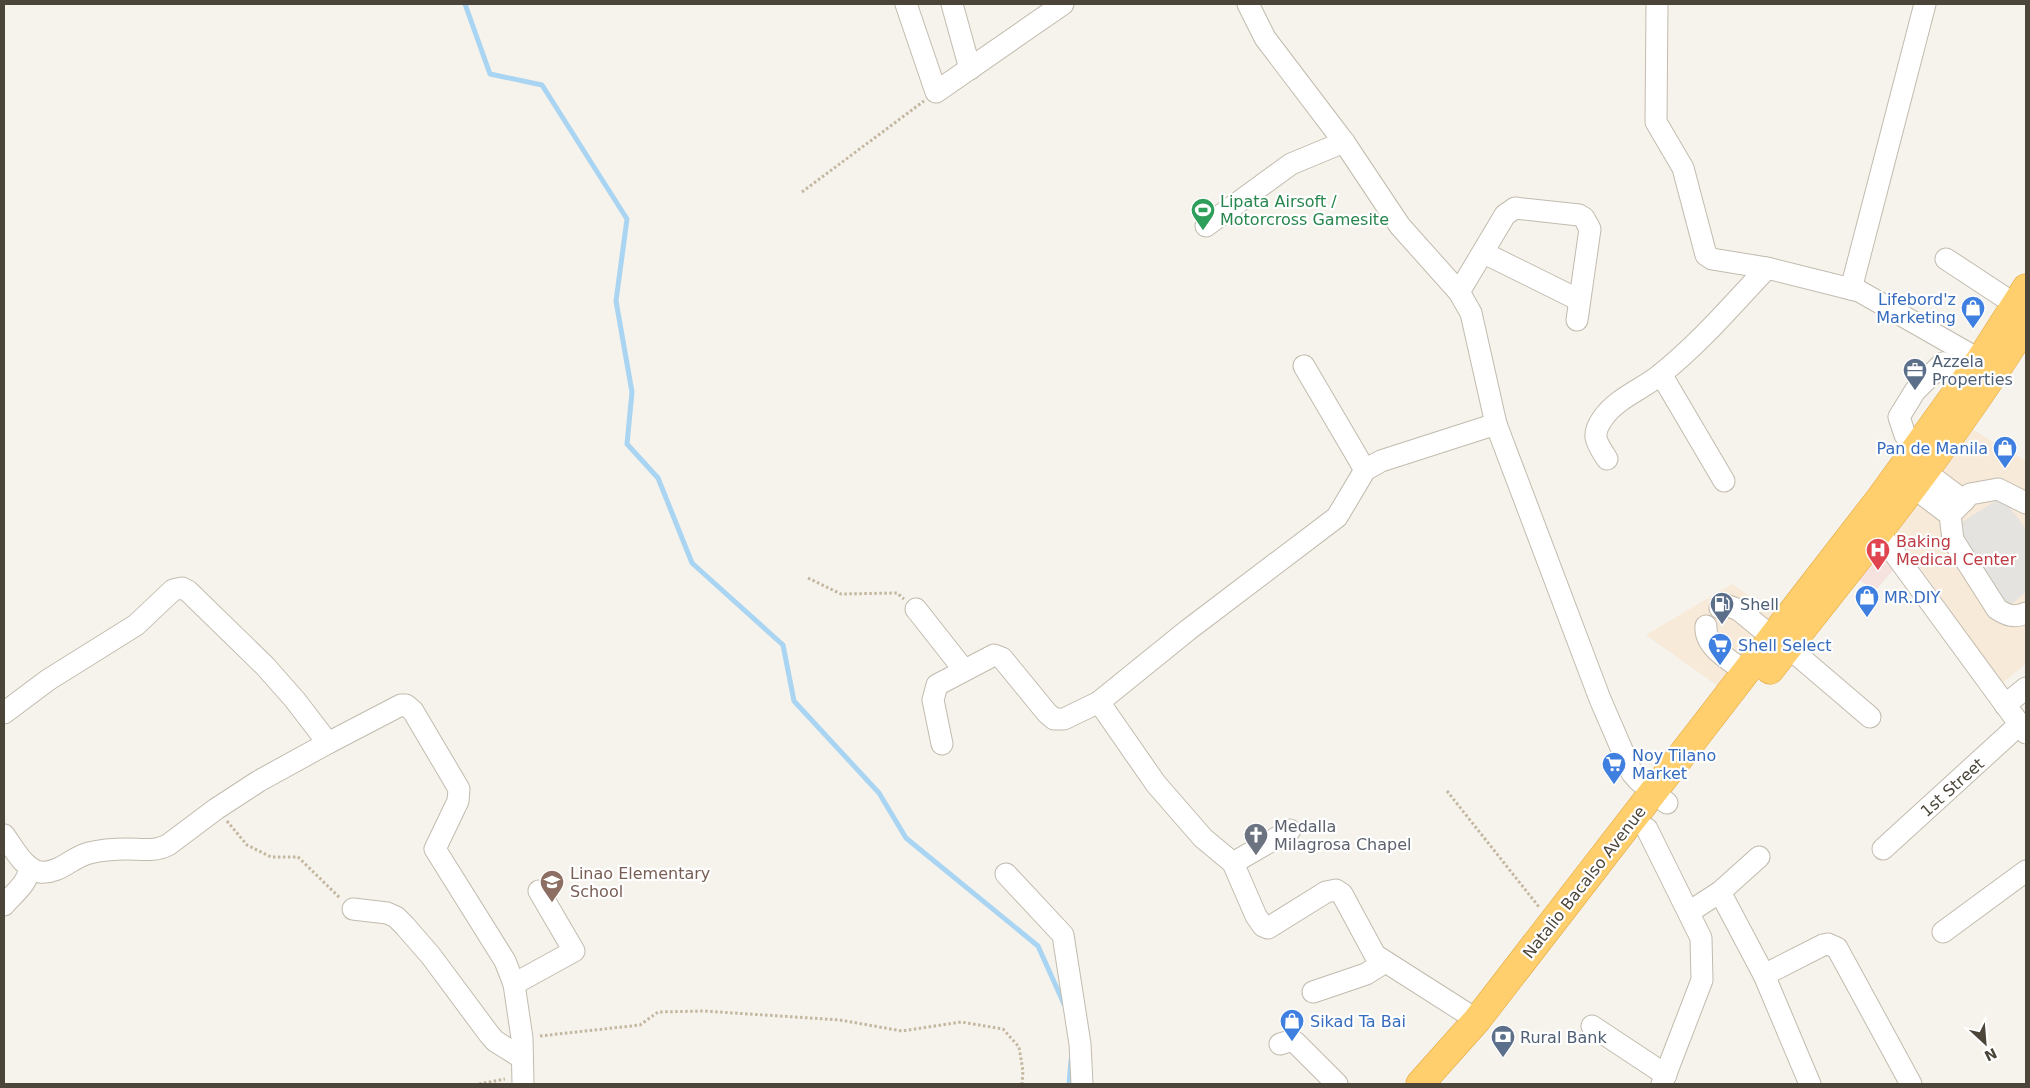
<svg xmlns="http://www.w3.org/2000/svg" width="2030" height="1088" font-family="'DejaVu Sans',sans-serif">
	<rect width="100%" height="100%" fill="#f6f3ec"/>
	<!-- commercial -->
	<g fill="#f7ead8">
		<polygon points="1970,428 2026,461 2026,664 2002,683 1893,530"/>
		<polygon points="1732,584 1776,615 1719,687 1646,635"/>
	</g>
	<!-- medical -->
	<polygon fill="#f6e3e0" points="1886,547 1899,563 1875,591 1858,579"/>
	<!-- parking -->
	<polygon fill="#e5e3e0" points="2002,497 2026,529 2026,592 2008,607 1954,527"/>
	<g fill="none" stroke-linecap="round" stroke-linejoin="round">
		<!-- stream -->
		<g stroke="#a9d4f2" stroke-width="5">
			<polyline points="465,4 490,74 542,85 627,219 616,301 632,392 627,444 658,478 692,563 783,645 794,701 879,793 906,838 1038,946 1064,1004"/>
			<polyline points="1069,1084 1071,1060"/>
		</g>
		<defs>
			<g id="minor">
				<polyline points="906,4 936,92 1063,4"/>
				<polyline points="952,4 970,69"/>
				<polyline points="1248,4 1265,38 1344,142 1400,226 1459,292 1471,313 1496,424 1600,699 1632,773 1638,780 1667,803"/>
				<polyline points="1657,4 1656,122 1683,168 1706,255 1712,259 1767,268 1859,291 1980,360"/>
				<polyline points="1206,226 1291,164 1344,142"/>
				<polyline points="1484,253 1579,300"/>
				<polyline points="1946,259 2016,305"/>
				<polyline points="1851,289 1925,4"/>
				<polyline points="1459,292 1505,215 1515,208 1579,215 1584,218 1590,229 1577,320"/>
				<polyline points="1304,366 1365,470"/>
				<polyline points="1661,374 1724,481"/>
				<polyline points="1916,449 1905,435 1899,417 1915,391 1943,363 1969,376"/>
				<path d="M1607,459C1597,443 1590,436 1603,418C1617,398 1643,389 1661,374C1699,344 1734,303 1767,268"/>
				<polyline points="1924,471 1964,501"/>
				<path d="M1913,487L1950,515L1953,540L1997,609C2008,616 2015,618 2026,613"/>
				<polyline points="1950,515 1970,494 1998,489 2026,503"/>
				<polyline points="1870,520 2026,733"/>
				<polyline points="1720,608 1726,605 1739,610 1772,637"/>
				<polyline points="916,609 964,670"/>
				<path d="M1706,626C1704,647 1731,661 1746,672"/>
				<polyline points="1788,647 1870,717"/>
				<polyline points="1099,702 1156,784 1203,838 1233,863 1256,916 1263,926 1268,928 1326,892 1336,890 1342,894 1375,955 1477,1020"/>
				<polyline points="2005,705 2026,688"/>
				<path d="M4,713L48,680L136,625L173,590L182,588L188,591L265,666L295,700L328,743L259,781L216,809L168,845C154,852 142,849 127,849C115,849 101,850 89,853C72,857 60,874 40,872C24,869 13,847 4,835"/>
				<polyline points="328,743 401,705 406,705 413,711 459,789 458,801 435,849 505,961 514,984 522,1038 523,1084"/>
				<polyline points="942,744 933,700 937,685 994,655 1002,658 1047,713 1054,719 1064,719 1099,702 1188,630 1337,517 1365,470 1381,461 1496,424"/>
				<polyline points="1647,829 1701,938 1702,980 1662,1084"/>
				<polyline points="1883,849 2020,724"/>
				<polyline points="1233,863 1290,830"/>
				<polyline points="1006,874 1063,935 1080,1044 1082,1084"/>
				<polyline points="1720,892 1764,975 1810,1084"/>
				<path d="M4,905C13,894 30,882 29,867"/>
				<polyline points="353,909 387,913 396,917 405,926 431,956 489,1034 495,1041 522,1058"/>
				<polyline points="1689,912 1720,892 1759,857"/>
				<polyline points="1943,932 2026,871"/>
				<polyline points="1764,975 1823,945 1828,944 1837,948 1911,1084"/>
				<polyline points="514,984 574,951 539,891"/>
				<polyline points="1313,992 1366,974 1385,962"/>
				<polyline points="1592,1026 1666,1075"/>
				<polyline points="1280,1044 1290,1041 1295,1042 1337,1084"/>
			</g>
			<g id="highway">
				<path d="M1770,670C1859,557 1950,446 2026,324"/>
				<polyline points="1420,1084 1477,1020 1881,497 1980,360 2026,288"/>
			</g>
		</defs>
		<!-- minor casing -->
		<use href="#minor" stroke="#c2bbae" stroke-width="23"/>
		<!-- highway casing -->
		<use href="#highway" stroke="#e0a43c" stroke-width="29"/>
		<!-- path -->
		<g stroke="#c4b79f" stroke-width="3" stroke-dasharray="2.5 2.5" stroke-linecap="butt">
			<polyline points="802,192 924,101"/>
			<polyline points="808,578 841,594 897,593 904,599"/>
			<polyline points="1447,791 1539,907"/>
			<polyline points="227,821 247,845 271,857 298,857 340,898"/>
			<polyline points="540,1036 640,1025 658,1012 704,1011 840,1020 902,1031 961,1022 1003,1029 1019,1047 1023,1071 1022,1084"/>
			<polyline points="479,1084 505,1079"/>
		</g>
		<!-- minor -->
		<use href="#minor" stroke="#fff" stroke-width="21"/>
		<!-- highway -->
		<use href="#highway" stroke="#ffcf6e" stroke-width="28"/>
	</g>
	<!-- icons -->
	<defs>
		<symbol id="stadium-pin" viewBox="-11 -11 22 30"><path d="M0 17L-7.5 6A9.5 9.5 0 1 1 7.5 6Z" fill="#2e9e5b" stroke="#fff"/><path d="M0-5a6.5 5 0 1 0 0 10a6.5 5 0 1 0 0-10ZM-3.5-1.8h7v3.6h-7Z" fill="#fff"/></symbol>
		<symbol id="shop-pin" viewBox="-11 -11 22 30"><path d="M0 17L-7.5 6A9.5 9.5 0 1 1 7.5 6Z" fill="#3f7fe0" stroke="#fff"/><path d="M-5-2.5h2.3a2.7 3.5 0 0 1 5.4 0H5L5.5 6h-11ZM-1.5-2.5h3a1.5 2.3 0 0 0-3 0Z" fill="#fff"/></symbol>
		<symbol id="office-pin" viewBox="-11 -11 22 30"><path d="M0 17L-7.5 6A9.5 9.5 0 1 1 7.5 6Z" fill="#5c6f8a" stroke="#fff"/><path d="M-6-3h4V-5.5h4V-3h4V5H-6ZM-1-4.5V-3h2v-1.5ZM-6 0V1H6V0Z" fill="#fff"/></symbol>
		<symbol id="hospital-pin" viewBox="-11 -11 22 30"><path d="M0 17L-7.5 6A9.5 9.5 0 1 1 7.5 6Z" fill="#e0444e" stroke="#fff"/><path d="M-5-5h3v3.5h4V-5h3V5h-3V1.5h-4V5h-3Z" fill="#fff"/></symbol>
		<symbol id="fuel-pin" viewBox="-11 -11 22 30"><path d="M0 17L-7.5 6A9.5 9.5 0 1 1 7.5 6Z" fill="#5c6f8a" stroke="#fff"/><path d="M-5.5-6h7V0h2V4h1.3V-2.5L3-4.5l.8-.8L6-3V5H2.5V1h-1V6h-7ZM-4.2-4.7v3.2H.2V-4.7Z" fill="#fff"/></symbol>
		<symbol id="supermarket-pin" viewBox="-11 -11 22 30"><path d="M0 17L-7.5 6A9.5 9.5 0 1 1 7.5 6Z" fill="#3f7fe0" stroke="#fff"/><path d="M-6-5.5h2.5l.6 2H6L4.5 2H-2.5L-4.4-4H-6ZM-1.5 3.2a1.3 1.3 0 1 0 .1 0ZM3 3.2a1.3 1.3 0 1 0 .1 0Z" fill="#fff"/></symbol>
		<symbol id="church-pin" viewBox="-11 -11 22 30"><path d="M0 17L-7.5 6A9.5 9.5 0 1 1 7.5 6Z" fill="#6b7280" stroke="#fff"/><path d="M-1.2-6h2.4v3.5h3.3v2.4h-3.3V6h-2.4V-.1h-3.3v-2.4h3.3Z" fill="#fff"/></symbol>
		<symbol id="school-pin" viewBox="-11 -11 22 30"><path d="M0 17L-7.5 6A9.5 9.5 0 1 1 7.5 6Z" fill="#8d6e63" stroke="#fff"/><path d="M0-5L7-2L0 1L-7-2ZM-4 1L0 2.5L4 1V4Q0 6-4 4Z" fill="#fff"/></symbol>
		<symbol id="bank-pin" viewBox="-11 -11 22 30"><path d="M0 17L-7.5 6A9.5 9.5 0 1 1 7.5 6Z" fill="#5c6f8a" stroke="#fff"/><path d="M-6-4H6V4H-6ZM0-2.3a2.3 2.3 0 1 0 0 4.6a2.3 2.3 0 1 0 0-4.6Z" fill="#fff"/></symbol>
	</defs>
	<g fill-rule="evenodd">
		<use href="#stadium-pin" x="1189" y="196" width="28" height="38"/>
		<use href="#shop-pin" x="1959" y="294" width="28" height="38"/>
		<use href="#office-pin" x="1901" y="356" width="28" height="38"/>
		<use href="#shop-pin" x="1991" y="434" width="28" height="38"/>
		<use href="#hospital-pin" x="1864" y="536" width="28" height="38"/>
		<use href="#shop-pin" x="1853" y="583" width="28" height="38"/>
		<use href="#fuel-pin" x="1708" y="590" width="28" height="38"/>
		<use href="#supermarket-pin" x="1706" y="631" width="28" height="38"/>
		<use href="#supermarket-pin" x="1600" y="750" width="28" height="38"/>
		<use href="#church-pin" x="1242" y="821" width="28" height="38"/>
		<use href="#school-pin" x="538" y="868" width="28" height="38"/>
		<use href="#shop-pin" x="1278" y="1007" width="28" height="38"/>
		<use href="#bank-pin" x="1489" y="1023" width="28" height="38"/>
	</g>
	<g text-anchor="middle" stroke-width="4.5" stroke-linejoin="round" paint-order="stroke">
		<!-- leisure labels -->
		<g font-size="16" fill="#27864d" stroke="#fff" text-anchor="start">
			<text x="1220" y="207">Lipata Airsoft /<tspan x="1220" dy="18">Motorcross Gamesite</tspan></text>
		</g>
		<!-- shop labels -->
		<g font-size="16" fill="#366cbe" stroke="#fff" text-anchor="start">
			<text x="1956" y="305" text-anchor="end">Lifebord'z<tspan x="1956" dy="18">Marketing</tspan></text>
			<text x="1988" y="454" text-anchor="end">Pan de Manila</text>
			<text x="1884" y="603">MR.DIY</text>
			<text x="1738" y="651">Shell Select</text>
			<text x="1632" y="761">Noy Tilano<tspan x="1632" dy="18">Market</tspan></text>
			<text x="1310" y="1027">Sikad Ta Bai</text>
		</g>
		<!-- service labels -->
		<g font-size="16" fill="#4e5e75" stroke="#fff" text-anchor="start">
			<text x="1932" y="367">Azzela<tspan x="1932" dy="18">Properties</tspan></text>
			<text x="1740" y="610">Shell</text>
			<text x="1520" y="1043">Rural Bank</text>
		</g>
		<!-- health labels -->
		<g font-size="16" fill="#be3a42" stroke="#fff" text-anchor="start">
			<text x="1896" y="547">Baking<tspan x="1896" dy="18">Medical Center</tspan></text>
		</g>
		<!-- street labels -->
		<g font-size="16" fill="#4b4439" stroke="#fff">
			<text transform="translate(1952 787) rotate(-42)" y="6">1st Street</text>
			<text transform="translate(1584 882) rotate(-52)" y="6">Natalio Bacalso Avenue</text>
		</g>
		<!-- worship labels -->
		<g font-size="16" fill="#5b616d" stroke="#fff" text-anchor="start">
			<text x="1274" y="832">Medalla<tspan x="1274" dy="18">Milagrosa Chapel</tspan></text>
		</g>
		<!-- education labels -->
		<g font-size="16" fill="#785e54" stroke="#fff" text-anchor="start">
			<text x="570" y="879">Linao Elementary<tspan x="570" dy="18">School</tspan></text>
		</g>
	</g>
	<!-- border -->
	<rect width="2030" height="1088" fill="none" stroke="#4b4439" stroke-width="10"/>
	<!-- north arrow -->
	<g transform="translate(1985 1043) rotate(154)" stroke="#ffffff" stroke-width="4" paint-order="stroke">
	<path d="M0-4L9 19L0 12L-9 19Z" fill="#4b4439"/>
	<text y="-8" font-size="14" font-weight="bold" text-anchor="middle" fill="#4b4439">N</text>
	</g>
</svg>
